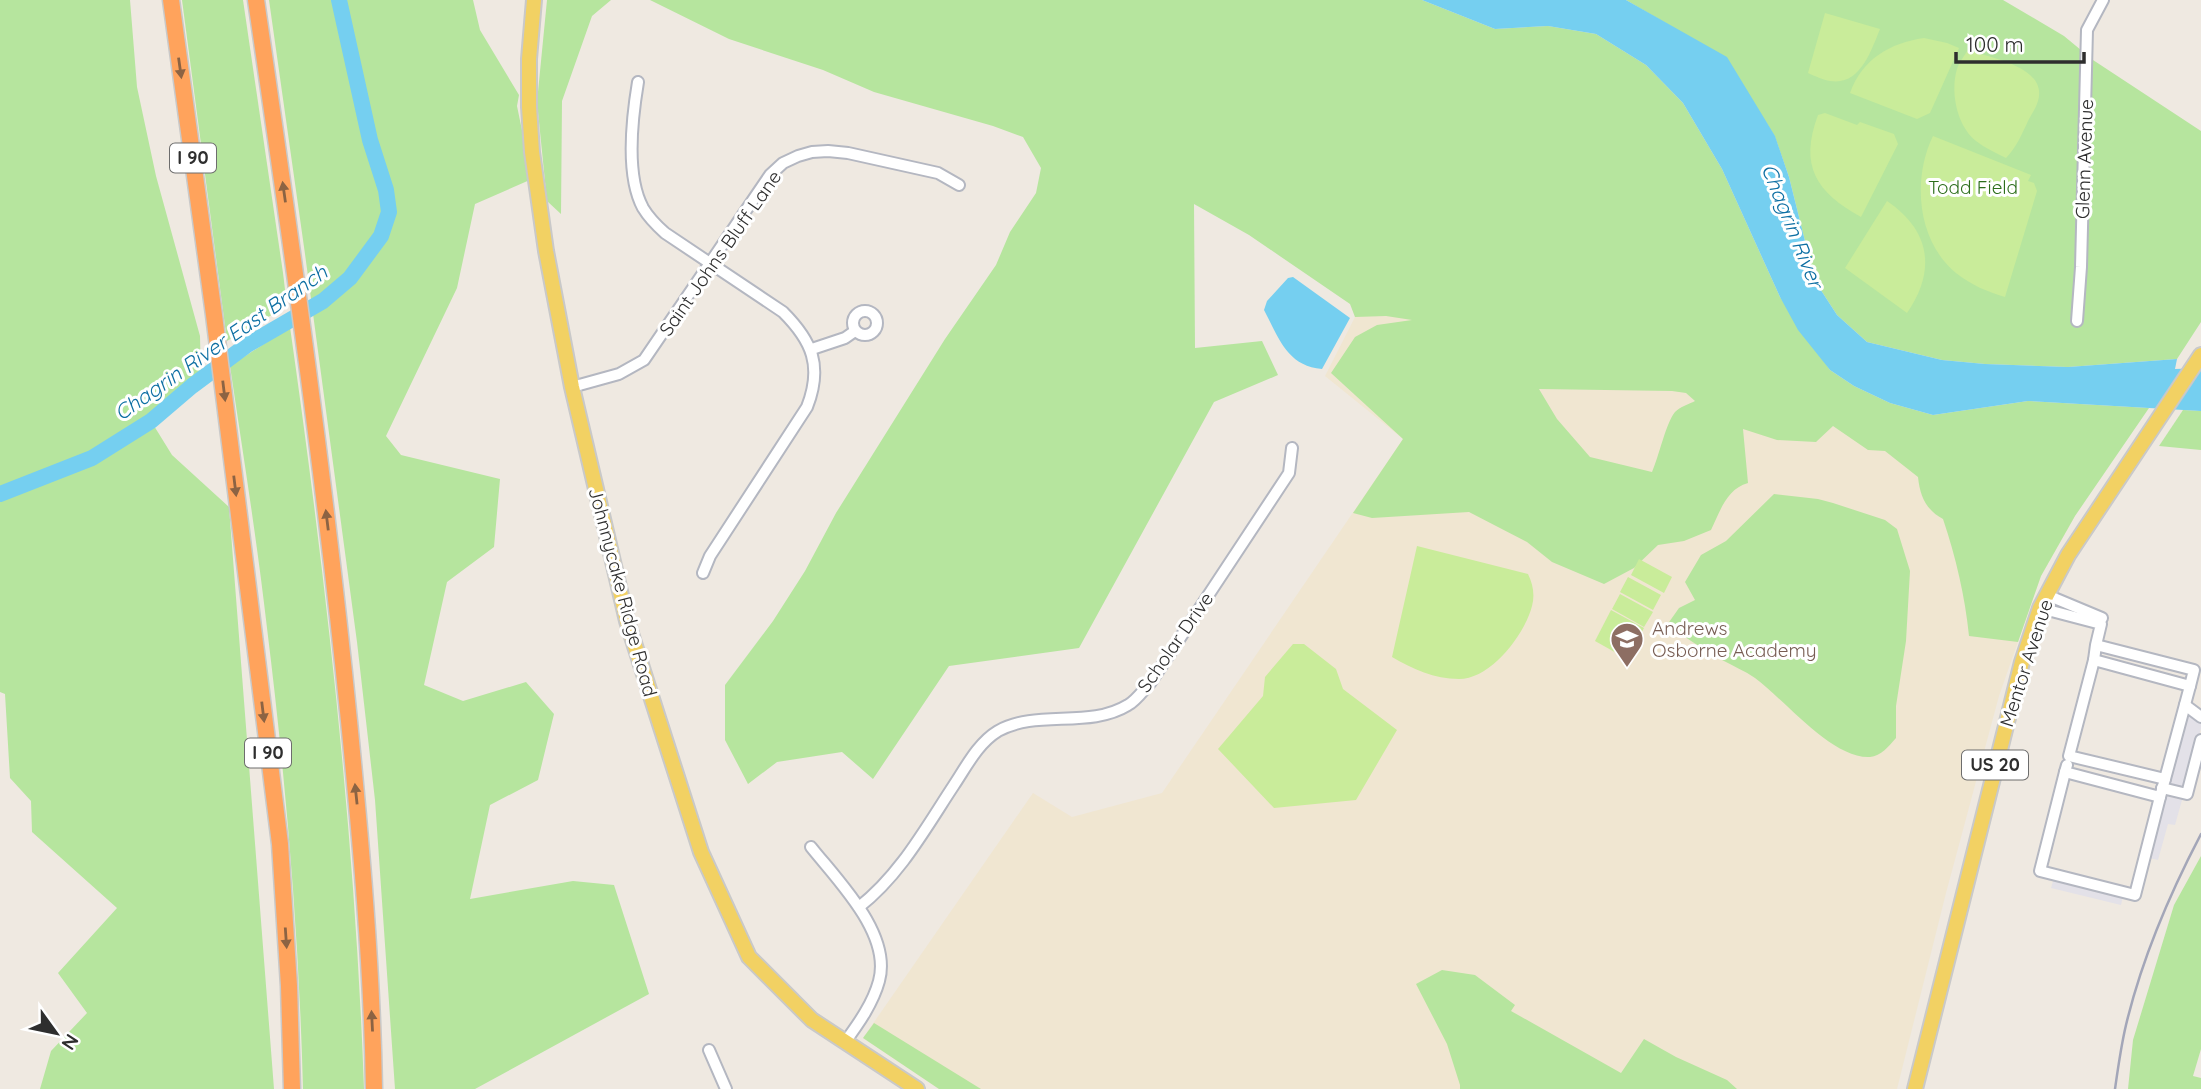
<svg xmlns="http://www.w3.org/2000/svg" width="2201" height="1089" font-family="Quicksand,sans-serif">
	<rect width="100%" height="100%" fill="#efe9e1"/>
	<!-- industrial -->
	<g fill="#e3e1e8">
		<polygon points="2187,716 2201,720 2201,728 2185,789 2169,785"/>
		<polygon points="2166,796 2182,800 2175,825 2168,824 2158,860 2149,858"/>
		<polygon points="2054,878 2123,896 2121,905 2051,888"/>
	</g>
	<!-- education -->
	<polygon fill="#f0e6d1" points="1345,286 1504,297 2075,516 2041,576 1999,696 1946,893 1897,1089 939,1089 863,1038 1033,793 1072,817 1162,793 1403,439 1325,376 1355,317"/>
	<!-- green -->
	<g fill="#b6e59e" fill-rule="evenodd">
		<polygon points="0,0 130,0 137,87 156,176 200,336 201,380 151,421 172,455 229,507 274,1089 40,1089 51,1051 87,1013 58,973 117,908 32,832 31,801 10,778 5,694 0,692 0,494 12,488 0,488"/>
		<polygon points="182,0 243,0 283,273 287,306 227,341"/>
		<polygon points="269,0 473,0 480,30 519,95 517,106 532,179 475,204 457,288 386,436 401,455 500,479 494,547 447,582 424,685 463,701 526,682 554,714 538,780 490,805 470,899 573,881 614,885 649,994 475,1089 395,1089 375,800 357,642 305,254"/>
		<polygon points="547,0 611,0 592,16 562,101 561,214 547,201 537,102"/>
		<path d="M650,0H1422L1495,29L1548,26L1596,34L1646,65L1683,103L1722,169L1780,297L1830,370L1854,386L1890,403L1933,415L2028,401L2149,408L2075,516L2041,576L2018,642L1969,636C1965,596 1956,558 1943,519C1926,510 1920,496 1918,477L1885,451L1868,450L1833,426L1816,442L1777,440L1743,429L1748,483C1726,489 1720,512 1711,530L1684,541L1658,545L1634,568L1604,584L1552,562L1527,542L1469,512L1372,518L1353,513L1403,439L1331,373L1355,337L1377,325L1412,320L1386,316L1355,317L1350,304L1249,235L1194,204L1195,348L1262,341L1278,375L1214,402L1079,648L949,666L873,779L842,752L777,762L748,784L725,740V685L773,621L805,571L836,513L945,339L996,265L1010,232L1036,193L1041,168L1023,137L993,126L874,92L823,70L729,39ZM1539,389L1672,391L1686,393L1695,401C1689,404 1680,407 1675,412C1666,423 1659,456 1652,472L1590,457L1557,419Z"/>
		<polygon points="1626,0 2003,0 2064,36 2093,60 2201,131 2201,322 2177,359 2068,367 1985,364 1942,360 1867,342 1837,315 1815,281 1789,177 1775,137 1766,122 1674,28"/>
		<path d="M290,327C326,580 355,834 364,1089H303C299,935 286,781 267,628C257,541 243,453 230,366Z"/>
		<polygon points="2183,410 2201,411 2201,450 2159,446"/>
		<path d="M1774,494L1818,499L1833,503L1885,520L1897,529L1910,571L1906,641L1896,706V738C1889,746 1881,756 1870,757C1832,759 1785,700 1755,678C1745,671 1733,666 1722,660C1703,649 1685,637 1667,625L1679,608L1695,600L1685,582L1701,555L1726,541Z"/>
		<polygon points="2201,856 2201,1049 2193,1076 2201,1078 2201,1089 2128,1089 2133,1040 2174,905"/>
		<polygon points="1442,970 1475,975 1515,1005 1511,1011 1621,1073 1644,1039 1676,1057 1727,1080 1737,1089 1460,1089 1460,1085 1447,1044 1416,984"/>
		<polygon points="874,1023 981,1089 939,1089 863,1038"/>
	</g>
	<!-- pitch -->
	<g fill="#c9ec9a">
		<path d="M1825,13L1880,29C1871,51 1860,86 1830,81C1823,80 1815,76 1808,73Z"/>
		<path d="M1924,38L1947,43L1959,48L1930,113L1917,119L1850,93C1862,59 1890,43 1924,38Z"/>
		<path d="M1968,50C1991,58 2048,67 2038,101C2036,108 2031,115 2028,121C2022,134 2016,148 2006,158C1996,153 1985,148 1976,141C1957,126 1950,92 1957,69C1959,63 1964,56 1968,50Z"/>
		<path d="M1825,113L1857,125L1860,122L1894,134L1898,144L1861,217C1816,192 1799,166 1818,115Z"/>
		<path d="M1933,136L2031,175L2028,181L2034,183L2037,191L2005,297C1988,292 1971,285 1956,273C1917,241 1912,179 1933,136Z"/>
		<path d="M1887,201C1931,231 1936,271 1907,313L1845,268Z"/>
		<path d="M1417,546L1528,574C1533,584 1535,595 1532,606C1525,634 1491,679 1459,679C1434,679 1413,669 1392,657Z"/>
		<polygon points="1639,559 1672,577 1664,593 1631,575"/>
		<polygon points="1628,577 1661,595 1653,610 1620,592"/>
		<polygon points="1620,594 1653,612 1644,627 1612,609"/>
		<polygon points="1611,610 1644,628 1627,659 1595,641"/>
		<polygon points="1293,644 1304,644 1336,669 1343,689 1397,730 1356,800 1274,808 1218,749 1263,696 1265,677"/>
	</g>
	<!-- water -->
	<g fill="#75cff0">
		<polygon points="1422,0 1626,0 1727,57 1775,136 1789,177 1815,281 1837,315 1867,342 1942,360 1985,364 2068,367 2177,359 2175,369 2201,368 2201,411 2028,401 1933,415 1890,403 1854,386 1830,370 1798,330 1780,297 1722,169 1683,103 1646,65 1596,34 1548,26 1495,29"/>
		<path d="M1293,277L1350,318L1322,369C1287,366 1279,338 1264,310L1267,301L1288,278Z"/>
	</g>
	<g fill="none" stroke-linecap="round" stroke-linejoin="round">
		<!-- river -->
		<polyline stroke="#75cff0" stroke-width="16" points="0,494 92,458 151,421 192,386 247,345 323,301 350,278 381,236 389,212 386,190 370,140 339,0"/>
		<defs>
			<g id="minor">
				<path d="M638,82C632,118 625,175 643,208C649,218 656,225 665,233L783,312C812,341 823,366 807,407L710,556L703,573"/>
				<circle cx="865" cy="323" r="12"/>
				<polyline points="2077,321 2081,267 2087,30 2103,0"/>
				<polyline points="812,349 845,338 855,331"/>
				<polyline points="572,387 619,374 644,360 770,175 783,163 798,156 812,152 828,151 848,153 938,173 959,185"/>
				<polyline points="2047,595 2102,618"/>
				<polyline points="2040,608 2101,624 2096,645 2194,670 2190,686 2094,660 2096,645"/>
				<polyline points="2094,660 2069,756 2165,779 2190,686"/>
				<polyline points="2185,705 2201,717"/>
				<polyline points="2067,765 2065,772 2160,797 2165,779"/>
				<polyline points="2065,772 2040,871 2135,895 2160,797"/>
				<polyline points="2162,788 2187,794 2201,740"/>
				<path d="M811,847C838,881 892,934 879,981C873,1003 859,1023 845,1042"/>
				<path d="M859,907C900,875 925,829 954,785C966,767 978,743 998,731C1037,709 1089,729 1128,705C1137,700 1144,689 1151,682L1289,473L1292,448"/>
				<polyline points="709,1050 726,1089"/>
			</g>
			<g id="major">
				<polyline points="534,0 529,59 529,107 532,152 546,251 572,387 627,621 701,852 749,957 812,1020 917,1089"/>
				<polyline points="1915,1089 2022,662 2040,608 2068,555 2201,355"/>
			</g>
			<g id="highway">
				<polyline points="171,0 214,315 280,844 289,986 292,1089"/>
				<path d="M256,0C291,240 325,480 349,721C361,843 372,966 374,1089"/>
			</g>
		</defs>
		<!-- minor casing -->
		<use href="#minor" stroke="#b4b7c1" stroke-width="14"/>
		<!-- major casing -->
		<use href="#major" stroke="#c9c9c9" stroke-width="18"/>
		<!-- highway casing -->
		<use href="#highway" stroke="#c9c9c9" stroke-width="19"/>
		<!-- minor -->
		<use href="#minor" stroke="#fff" stroke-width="10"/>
		<!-- major -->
		<use href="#major" stroke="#f2d163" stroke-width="14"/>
		<!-- highway -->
		<use href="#highway" stroke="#ffa35c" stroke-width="16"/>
		<!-- rail -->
		<path stroke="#a3a6b8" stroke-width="2.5" d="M2115,1089C2118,1068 2121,1046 2126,1025C2142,958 2169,895 2201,834"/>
	</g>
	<!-- one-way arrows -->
	<defs><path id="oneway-solid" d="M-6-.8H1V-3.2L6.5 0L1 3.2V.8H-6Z" transform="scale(1.75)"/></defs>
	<g fill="#8c6343">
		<use href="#oneway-solid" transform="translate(180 68) rotate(82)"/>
		<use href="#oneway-solid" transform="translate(284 192) rotate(-98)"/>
		<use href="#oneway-solid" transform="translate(224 391) rotate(83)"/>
		<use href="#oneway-solid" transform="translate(235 486) rotate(83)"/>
		<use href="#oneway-solid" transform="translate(327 520) rotate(-97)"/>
		<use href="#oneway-solid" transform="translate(263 712) rotate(83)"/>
		<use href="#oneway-solid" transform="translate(356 794) rotate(-96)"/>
		<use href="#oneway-solid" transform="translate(286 938) rotate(86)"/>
		<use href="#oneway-solid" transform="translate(372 1021) rotate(-93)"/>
	</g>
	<!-- icons -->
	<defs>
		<symbol id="school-pin" viewBox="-11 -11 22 30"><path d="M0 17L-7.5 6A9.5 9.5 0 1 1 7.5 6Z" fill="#8d6e63" stroke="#fff"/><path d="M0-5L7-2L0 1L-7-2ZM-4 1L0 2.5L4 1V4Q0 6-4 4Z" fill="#fff"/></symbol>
	</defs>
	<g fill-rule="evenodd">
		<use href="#school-pin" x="1608" y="620" width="38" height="52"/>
	</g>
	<g text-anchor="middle" stroke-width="6" stroke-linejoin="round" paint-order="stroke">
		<!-- shield labels -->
		<g fill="#fff" stroke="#6d6d6d" stroke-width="2">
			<rect x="170" y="143.5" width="46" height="29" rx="5"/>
			<rect x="245" y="738.5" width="46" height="29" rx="5"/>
			<rect x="1962" y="750.5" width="66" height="29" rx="5"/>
		</g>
		<g font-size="18" font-weight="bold" fill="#2e2e2e">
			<text x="193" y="164">I 90</text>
			<text x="268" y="759">I 90</text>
			<text x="1995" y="771">US 20</text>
		</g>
		<!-- street labels -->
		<g font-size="19" fill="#2e2e2e" stroke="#fff">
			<text transform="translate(2084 159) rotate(-88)" y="7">Glenn Avenue</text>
			<text transform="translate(720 253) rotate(-55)" y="7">Saint Johns Bluff Lane</text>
			<text transform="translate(623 592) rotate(75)" y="7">Johnnycake Ridge Road</text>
			<text transform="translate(1175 642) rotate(-55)" y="7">Scholar Drive</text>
			<text transform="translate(2026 663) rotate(-72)" y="7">Mentor Avenue</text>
		</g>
		<!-- park labels -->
		<g font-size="19" fill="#2c6e1b" stroke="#fff">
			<text x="1973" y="194">Todd Field</text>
		</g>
		<!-- education labels -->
		<g font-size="19" fill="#785e54" stroke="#fff" text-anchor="start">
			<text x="1652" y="635">Andrews<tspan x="1652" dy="22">Osborne Academy</tspan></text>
		</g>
		<!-- water labels -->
		<g font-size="21" font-style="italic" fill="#0d6fa3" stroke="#fff">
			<text transform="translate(1792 226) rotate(68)" y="7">Chagrin River</text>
			<text transform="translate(221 343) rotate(-35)" y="7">Chagrin River East Branch</text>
		</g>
	</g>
	<!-- north arrow -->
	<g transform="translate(56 1033) rotate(123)" stroke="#ffffff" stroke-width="5" paint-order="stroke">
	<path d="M0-5L12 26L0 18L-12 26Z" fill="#2e2e2e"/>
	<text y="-10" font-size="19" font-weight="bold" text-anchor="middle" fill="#2e2e2e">N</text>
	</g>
	<!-- scale -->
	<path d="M1956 52v10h128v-10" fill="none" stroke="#2e2e2e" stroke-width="3.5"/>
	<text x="1966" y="52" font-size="21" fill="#2e2e2e" stroke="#ffffff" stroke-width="5" paint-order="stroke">100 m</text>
</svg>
